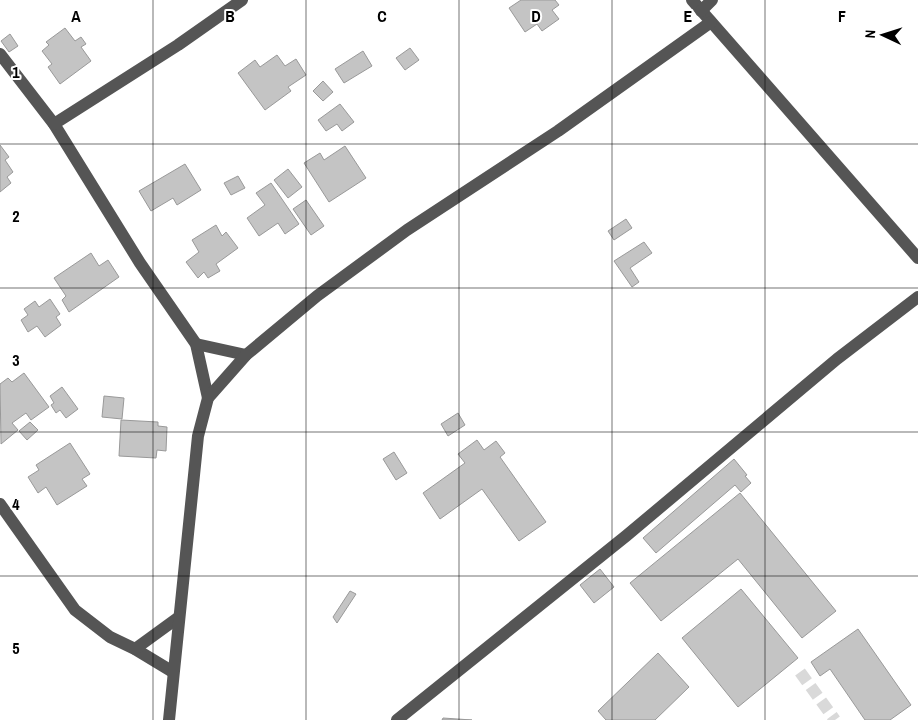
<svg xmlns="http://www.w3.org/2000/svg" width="918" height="720" font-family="'Archivo Narrow',sans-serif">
	<rect width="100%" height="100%" fill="#fff"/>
	<!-- building -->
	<g fill="#c4c4c4" stroke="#999">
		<polygon points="521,0 555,0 559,5 552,10 559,19 542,31 537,24 525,32 509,8"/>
		<polygon points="65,28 75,41 81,37 86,44 81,47 91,61 60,84 48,67 52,64 42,51 49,45 46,42"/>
		<polygon points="10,34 18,46 9,52 1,41"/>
		<polygon points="410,48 419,60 405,70 396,58"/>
		<polygon points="363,51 372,66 344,83 335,69"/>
		<polygon points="277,55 285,66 296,59 306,75 288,87 291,91 265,110 238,73 255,60 260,67"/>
		<polygon points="323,81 333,92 323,101 313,91"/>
		<polygon points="340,104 354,122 342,131 337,124 326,131 318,120"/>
		<polygon points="0,145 9,157 5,160 13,172 7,177 11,183 0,192"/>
		<polygon points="345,146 366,178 329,202 304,163 320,153 324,160"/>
		<polygon points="185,164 201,190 177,205 173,198 151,211 139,191"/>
		<polygon points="288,169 302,187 288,198 274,180"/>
		<polygon points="238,176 245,188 231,195 224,183"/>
		<polygon points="271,183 299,224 285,234 278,223 259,236 247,218 265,205 256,193"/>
		<polygon points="306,200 324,226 311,235 293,209"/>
		<polygon points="626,219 632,228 614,240 608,231"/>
		<polygon points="216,225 222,236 226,232 238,248 216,264 220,271 208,278 204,272 198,278 186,262 199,252 192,240"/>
		<polygon points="644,242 652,253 630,268 639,282 632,287 614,261"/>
		<polygon points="91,253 99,266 108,260 119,277 69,312 62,300 66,296 54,278"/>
		<polygon points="50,299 60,314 56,317 61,325 45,337 37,326 28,332 21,320 28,315 24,309 35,301 39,307"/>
		<polygon points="24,373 49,407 31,420 26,413 12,423 18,430 1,444 0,384 8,378 12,382"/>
		<polygon points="62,387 78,409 66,418 60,410 56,413 51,405 54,403 50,396"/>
		<polygon points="104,396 124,398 122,419 102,417"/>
		<polygon points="458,413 465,425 448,436 441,424"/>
		<polygon points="121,420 158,422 158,426 167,427 166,451 157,450 156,458 119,456"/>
		<polygon points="30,422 38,430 27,440 19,431"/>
		<polygon points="477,440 484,450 496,441 505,453 500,457 546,522 519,541 482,489 440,519 423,493 465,463 458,454"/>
		<polygon points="70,443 90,474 82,479 87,486 57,505 46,487 38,493 28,477 39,470 36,465"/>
		<polygon points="394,452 407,473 396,480 383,459"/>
		<polygon points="734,459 747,475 745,476 751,483 741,492 735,485 656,553 643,538"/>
		<polygon points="740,493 836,611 802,638 738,559 661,621 630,583"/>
		<polygon points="600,569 614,587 594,603 580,585"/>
		<polygon points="741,589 798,658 738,707 682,638"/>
		<polygon points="350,591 356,594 337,623 333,617"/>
		<polygon points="858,629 911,705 890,720 865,720 830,669 820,676 811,662"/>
		<polygon points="658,653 689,687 655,720 606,720 598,711"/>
		<polygon points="443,718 472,720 442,720"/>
	</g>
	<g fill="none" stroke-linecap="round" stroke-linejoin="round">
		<!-- minor-tunnel -->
		<polyline stroke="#d9d9d9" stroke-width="12" stroke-dasharray="12 6" stroke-linecap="butt" points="800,672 835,720"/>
		<!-- minor -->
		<g stroke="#555" stroke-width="12">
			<polyline points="692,0 918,258"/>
			<polyline points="701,11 712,0"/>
			<polyline points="0,54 54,124 140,263 196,344 208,398"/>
			<polyline points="54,124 178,45 242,0"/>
			<polyline points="196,344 246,355"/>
			<polyline points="0,504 75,610 110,637 135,649 173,672"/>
			<polyline points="135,649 179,617"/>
			<polyline points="169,720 198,436 208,398 246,355 317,296 407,230 558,131 711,22"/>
			<polyline points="397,720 626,536 837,359 918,297"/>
		</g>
	</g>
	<!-- grid -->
	<path fill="none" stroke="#000" stroke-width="1" stroke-opacity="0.55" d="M153,0V720M306,0V720M459,0V720M612,0V720M765,0V720M0,144H918M0,288H918M0,432H918M0,576H918"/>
	<g font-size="16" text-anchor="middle" font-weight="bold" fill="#000" stroke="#fff" stroke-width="4" stroke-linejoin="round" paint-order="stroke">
		<text x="76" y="22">A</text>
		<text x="230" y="22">B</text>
		<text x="382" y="22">C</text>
		<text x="536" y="22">D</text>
		<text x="688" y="22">E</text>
		<text x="842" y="22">F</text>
		<text x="16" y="78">1</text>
		<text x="16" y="222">2</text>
		<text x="16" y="366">3</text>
		<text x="16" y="510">4</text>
		<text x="16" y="654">5</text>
	</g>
	<!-- north arrow -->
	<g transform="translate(883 35) rotate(274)" stroke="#ffffff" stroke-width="4" paint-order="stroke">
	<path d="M0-4L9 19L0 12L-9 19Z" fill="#000000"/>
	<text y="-8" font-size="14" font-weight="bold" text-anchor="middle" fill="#000000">N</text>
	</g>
</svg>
